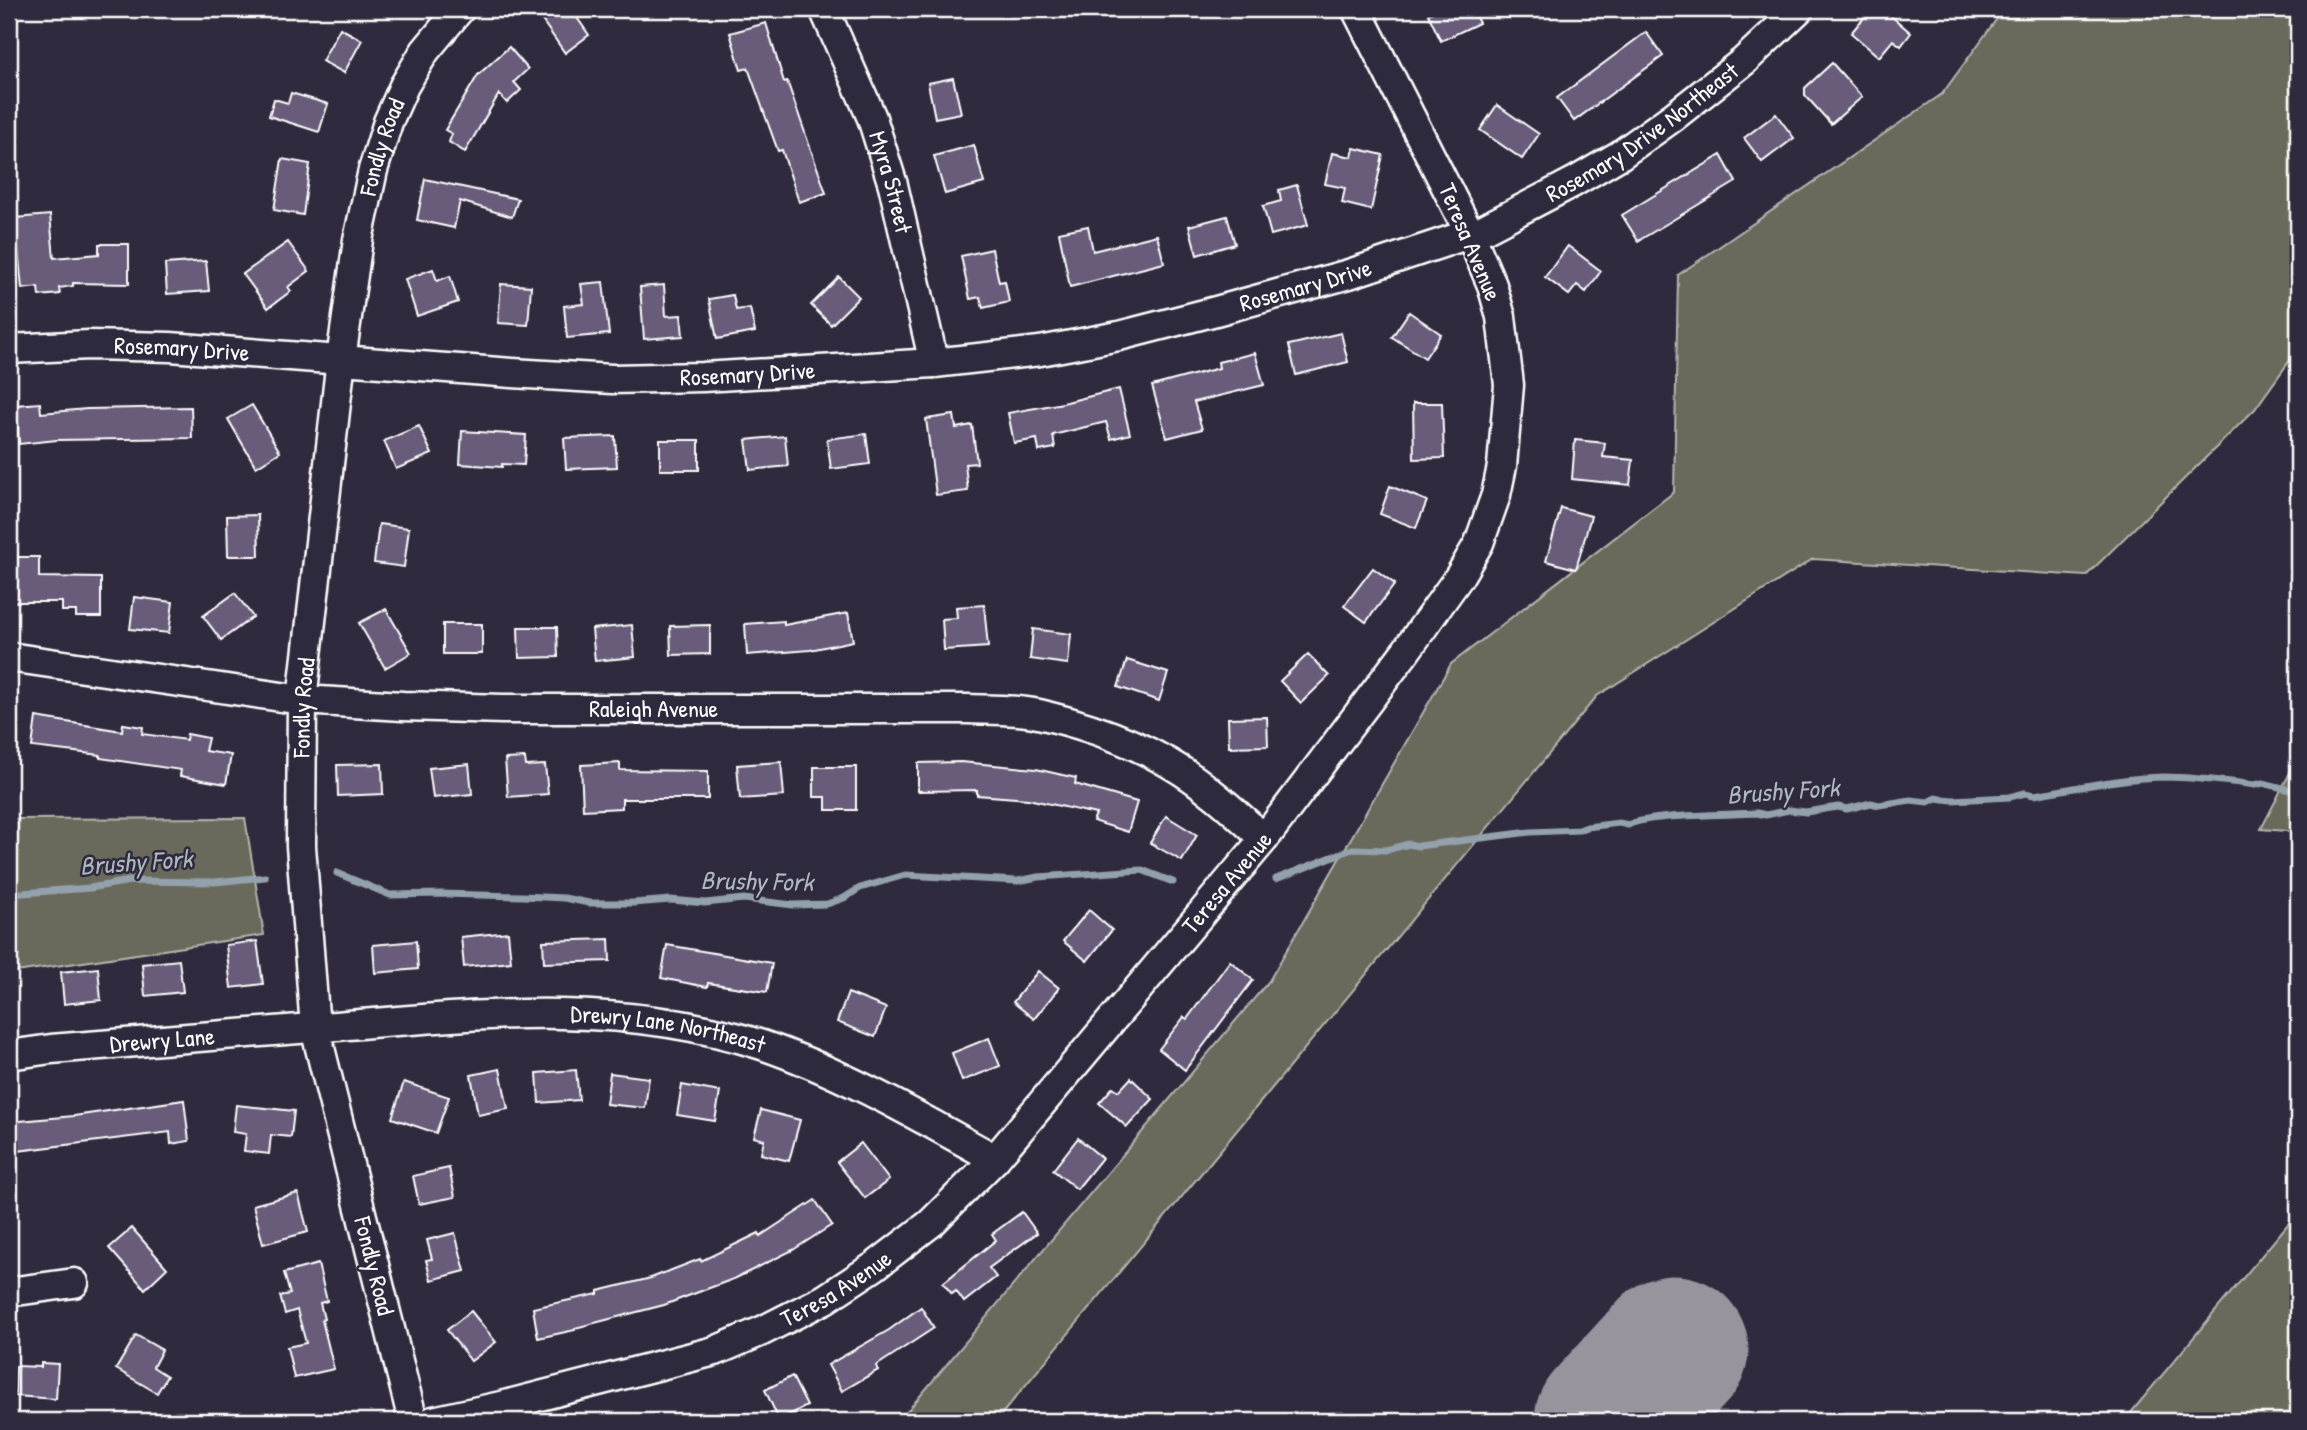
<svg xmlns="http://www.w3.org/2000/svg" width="2307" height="1430" font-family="'Patrick Hand',sans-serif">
	<rect width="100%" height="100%" fill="#2f2a3d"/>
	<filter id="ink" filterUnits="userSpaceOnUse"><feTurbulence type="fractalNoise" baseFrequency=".0143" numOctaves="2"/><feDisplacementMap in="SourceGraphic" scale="14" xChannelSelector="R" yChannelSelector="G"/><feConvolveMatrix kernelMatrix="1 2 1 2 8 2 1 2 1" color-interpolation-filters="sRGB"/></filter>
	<g filter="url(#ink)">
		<!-- green -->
		<g fill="#6a6b5c" stroke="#b4b5ae" stroke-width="2">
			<polygon points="2004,9 2298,9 2298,349 2255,409 2086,576 1813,559 1597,696 996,1421 899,1421 1269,981 1451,664 1674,492 1678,275 1942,94"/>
			<polygon points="2298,757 2298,832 2261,829"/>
			<polygon points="245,818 264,935 9,973 9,819"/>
			<polygon points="2298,1212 2298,1421 2124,1421"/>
		</g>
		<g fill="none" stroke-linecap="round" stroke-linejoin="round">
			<!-- stream -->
			<g stroke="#92a1ab" stroke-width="7">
				<polyline points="337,873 390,895 441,894 522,896 564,898 589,903 633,903 671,900 705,903 744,899 793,905 827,904 844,898 860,888 905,875 1018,881 1038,877 1142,870 1173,882"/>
				<path d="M1276,879L1352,849L1386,850L1409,844L1418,846L1530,832L1579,830L1587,827L1619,823L1628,825C1650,814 1728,815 1757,813L1766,815L1789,810L1806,812L1838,807L1847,809L1871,803L1879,805L1911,800L1928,802L1936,798L1952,800L2010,797L2025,793L2034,795C2077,788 2120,778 2163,777C2194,777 2224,781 2255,785L2263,783L2298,792"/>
				<polyline points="9,894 90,888 130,881 215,882 265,877"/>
			</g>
			<!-- taxiway -->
			<polyline stroke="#97949e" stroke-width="60" points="1614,1416 1621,1421"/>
			<!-- runway -->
			<polyline stroke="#97949e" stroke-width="149" points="1609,1421 1674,1350"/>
		</g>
		<!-- building -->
		<g fill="#675c7a" stroke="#fff" stroke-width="2">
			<polygon points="549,9 571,9 589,35 565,53 539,16"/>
			<polygon points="1440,9 1472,9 1479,23 1441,41 1428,14"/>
			<polygon points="1871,9 1883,9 1911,33 1901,46 1893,40 1879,57 1851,33"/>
			<polygon points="766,23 784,82 787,81 826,193 799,202 782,150 778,151 748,68 741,70 730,33"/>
			<polygon points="340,28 362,40 344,73 322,61"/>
			<polygon points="1646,32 1663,56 1574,121 1557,98"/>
			<polygon points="509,47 528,69 514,82 521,90 507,103 499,94 465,152 449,142 452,134 445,130 478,75"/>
			<polygon points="1832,63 1862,97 1831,124 1805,95 1805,88"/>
			<polygon points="953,78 961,113 935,118 928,83"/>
			<polygon points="291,93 328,104 319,132 269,116 274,99 288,103"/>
			<polygon points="1497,105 1539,134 1522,159 1480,130"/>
			<polygon points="1776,114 1794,138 1762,162 1744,138"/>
			<polygon points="974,145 984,183 945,194 934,156"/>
			<polygon points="1354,148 1383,155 1371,210 1342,203 1345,188 1325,184 1332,153 1352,157"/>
			<polygon points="1721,155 1736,182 1638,241 1622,215"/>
			<polygon points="282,159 310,164 303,215 274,210"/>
			<polygon points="425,179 518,199 512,217 460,201 454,228 417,220"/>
			<polygon points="1297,185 1308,225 1271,235 1263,206 1281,201 1279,190"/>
			<polygon points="50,215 54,258 99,254 99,244 129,244 129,284 73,283 73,286 59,288 60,294 39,296 38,287 22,289 15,218"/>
			<polygon points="1227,216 1235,244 1197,255 1189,226"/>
			<polygon points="1088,226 1093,251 1157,235 1164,263 1070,287 1059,232"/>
			<polygon points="288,242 309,271 288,287 291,291 268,308 243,274"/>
			<polygon points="1568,246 1601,271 1586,292 1577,285 1569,295 1545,277"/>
			<polygon points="992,249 999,282 1005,281 1009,302 983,308 980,297 970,299 961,256"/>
			<polygon points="206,261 209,291 167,294 165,264"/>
			<polygon points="433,269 437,281 450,276 458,302 417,316 405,279"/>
			<polygon points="839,277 859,297 831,325 811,305"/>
			<polygon points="603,282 609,334 567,338 564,306 584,304 581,284"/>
			<polygon points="501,284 531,286 528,325 498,323"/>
			<polygon points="664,285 666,316 681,315 683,336 644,339 640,287"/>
			<polygon points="733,295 736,310 750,308 755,332 717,339 709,299"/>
			<polygon points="1409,312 1441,334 1425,358 1392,337"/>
			<polygon points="1341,333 1348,362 1296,375 1289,345"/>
			<polygon points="1255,353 1264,385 1194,402 1202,429 1167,438 1152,386 1219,368 1218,362"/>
			<polygon points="1119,389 1130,434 1111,439 1106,422 1053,435 1055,448 1039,451 1037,439 1014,443 1008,413 1063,403"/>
			<polygon points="40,403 41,413 87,409 191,407 192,438 57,440 19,444 16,405"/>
			<polygon points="1413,403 1442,403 1444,458 1414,459"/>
			<polygon points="252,405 280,452 256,467 228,419"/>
			<polygon points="954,415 956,428 972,425 977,463 965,464 968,491 936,495 926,419"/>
			<polygon points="419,426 432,454 396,469 384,441"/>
			<polygon points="462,431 526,435 524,465 502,464 502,467 460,464"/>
			<polygon points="866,434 870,464 831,469 827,439"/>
			<polygon points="615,436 617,467 566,469 564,438"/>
			<polygon points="785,436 788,466 750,470 746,440"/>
			<rect x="660" y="440" width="39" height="30"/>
			<polygon points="1575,440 1605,443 1603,457 1633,460 1630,485 1572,479"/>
			<polygon points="1390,486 1427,501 1416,528 1380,514"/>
			<polygon points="1561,508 1591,516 1576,569 1546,561"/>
			<polygon points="258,515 259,556 228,556 227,516"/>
			<polygon points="379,524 409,528 404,567 374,563"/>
			<polygon points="9,557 39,557 39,577 101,578 101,617 76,617 76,611 62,611 62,602 9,602"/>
			<polygon points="1373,568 1395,584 1366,622 1344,606"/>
			<polygon points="235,593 253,617 221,640 203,616"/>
			<polygon points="134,597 173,602 169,633 130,629"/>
			<polygon points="984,605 988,647 944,650 942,619 957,618 956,607"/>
			<polygon points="386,609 411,653 385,668 359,623"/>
			<polygon points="848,613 853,641 810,650 747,655 745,624 784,621 784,625"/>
			<rect x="443" y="624" width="39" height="30"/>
			<polygon points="632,625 635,657 595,661 592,629"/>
			<polygon points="710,625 710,654 671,655 670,626"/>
			<polygon points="518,627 557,627 558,657 519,658"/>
			<polygon points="1033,629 1071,634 1068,664 1030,659"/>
			<polygon points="1308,654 1329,676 1301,703 1280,681"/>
			<polygon points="1127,660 1168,673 1159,701 1118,687"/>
			<polygon points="36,717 122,731 123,724 143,727 142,734 186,740 187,734 208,738 205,751 231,755 226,784 180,776 181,770 100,758 100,755 32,747"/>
			<polygon points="1267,717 1268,746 1229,747 1228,718"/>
			<polygon points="525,758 526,766 545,765 548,794 508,797 505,759"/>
			<polygon points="781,762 784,796 740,799 737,765"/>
			<polygon points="961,762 1036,769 1076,778 1075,784 1137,802 1128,832 1093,821 1096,814 1028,799 977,795 977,790 918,791 918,763"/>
			<polygon points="620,763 620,770 708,771 708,799 622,799 622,808 583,810 581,765"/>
			<polygon points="382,764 383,794 338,796 337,765"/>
			<polygon points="469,764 472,794 433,798 429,768"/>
			<polygon points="814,767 856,767 856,810 826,810 826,797 814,797"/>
			<polygon points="1166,816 1197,835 1182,861 1150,843"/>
			<polygon points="1089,910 1112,930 1087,961 1063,941"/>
			<polygon points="508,932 511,962 464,967 461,937"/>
			<polygon points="609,939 610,961 544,963 543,941"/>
			<polygon points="257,941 263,984 231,988 226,945"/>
			<polygon points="416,941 418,969 375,973 373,945"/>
			<polygon points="667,945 772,963 767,992 708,983 707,987 661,978"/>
			<polygon points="179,960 183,992 145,996 142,964"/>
			<polygon points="1230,961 1253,980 1185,1070 1159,1049 1184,1017 1187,1019"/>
			<polygon points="98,968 101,1000 64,1004 61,972"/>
			<polygon points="1038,971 1059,988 1034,1019 1013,1002"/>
			<polygon points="848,993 886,1008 875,1037 837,1022"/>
			<polygon points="989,1038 1000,1066 962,1081 952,1053"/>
			<polygon points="500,1069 508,1109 478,1115 471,1075"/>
			<polygon points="576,1070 579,1100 539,1103 537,1073"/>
			<polygon points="610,1073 649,1078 645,1108 606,1104"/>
			<polygon points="1131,1078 1153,1099 1127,1127 1099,1103 1113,1087 1119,1091"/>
			<polygon points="404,1082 449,1097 436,1133 392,1118"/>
			<polygon points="682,1085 720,1092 715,1121 677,1115"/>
			<polygon points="184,1100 189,1141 171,1144 170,1132 9,1152 9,1122 74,1116"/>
			<polygon points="236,1105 294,1111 291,1137 271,1135 269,1154 244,1151 246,1134 233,1132"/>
			<polygon points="761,1110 800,1120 789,1161 761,1154 764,1140 754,1137"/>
			<polygon points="1078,1138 1102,1158 1077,1189 1053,1170"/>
			<polygon points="861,1143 889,1180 865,1198 837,1162"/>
			<polygon points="449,1168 455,1197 419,1204 413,1176"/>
			<polygon points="298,1193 308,1232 263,1244 253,1205"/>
			<polygon points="815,1200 832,1225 793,1250 736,1278 664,1305 575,1328 575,1330 538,1338 533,1308 598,1294 598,1291 651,1278 700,1259 701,1261 759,1233 760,1236"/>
			<polygon points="1022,1212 1037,1233 989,1268 996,1277 964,1302 956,1291 952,1294 943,1283 996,1240 992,1234"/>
			<polygon points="132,1228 167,1268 145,1289 109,1248"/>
			<polygon points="455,1233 465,1271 431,1280 426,1260 432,1259 427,1240"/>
			<polygon points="318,1264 327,1301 320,1303 324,1319 322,1320 334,1369 294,1378 287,1347 306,1343 297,1310 285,1314 280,1296 290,1294 284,1273"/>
			<polygon points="921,1307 934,1328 876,1366 878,1370 842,1391 828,1365 889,1330"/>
			<polygon points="471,1311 496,1342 471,1361 447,1330"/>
			<polygon points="136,1335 162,1350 153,1367 167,1376 157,1393 116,1369"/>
			<polygon points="41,1363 58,1364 56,1399 15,1396 16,1366 41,1367"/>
			<polygon points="792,1376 807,1406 779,1420 765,1390"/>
		</g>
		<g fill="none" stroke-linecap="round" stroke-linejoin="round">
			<defs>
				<g id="minor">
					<path id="s1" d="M824,9L872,118L893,185L934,363"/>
					<path id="s2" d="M9,349L89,345L170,347L512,373L612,379L703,377L934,363L1040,351L1119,336L1216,311L1349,274L1484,229L1574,182L1620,155L1673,117L1744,61L1799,9"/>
					<path id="s3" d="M9,657L302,700L403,706L503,709H967C993,710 1021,709 1047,716C1105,730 1165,754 1212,793C1230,807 1247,823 1264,839"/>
					<path id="s4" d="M9,1055L51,1049C146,1042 241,1034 336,1026C480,1014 622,999 762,1045C844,1073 919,1117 995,1159"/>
					<polyline points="9,1292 74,1283"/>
					<path id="s5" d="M413,1421L315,1028L301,846L302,700L341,359L358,240L373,170L388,122L404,86L425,51L460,9"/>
					<path id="s6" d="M433,1421L501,1406L715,1351L762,1331L825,1299L875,1266L931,1223L995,1159L1264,839L1406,651L1459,577L1479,543L1496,495L1502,466L1509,385L1501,317L1492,285L1470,234L1356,9"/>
				</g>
			</defs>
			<!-- minor casing -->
			<use href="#minor" stroke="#fff" stroke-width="33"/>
			<!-- minor -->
			<use href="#minor" stroke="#2f2a3d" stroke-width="28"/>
		</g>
	</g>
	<g text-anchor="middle" stroke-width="5" stroke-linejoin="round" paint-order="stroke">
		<!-- street labels -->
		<g font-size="24" fill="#fff" stroke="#2f2a3d">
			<text dy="8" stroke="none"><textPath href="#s2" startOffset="1680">Rosemary Drive Northeast</textPath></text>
			<text dy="8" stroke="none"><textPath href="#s5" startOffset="1293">Fondly Road</textPath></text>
			<text dy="8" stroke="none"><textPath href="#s1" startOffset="186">Myra Street</textPath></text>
			<text transform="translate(1470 242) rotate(67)" y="8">Teresa Avenue</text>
			<text dy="8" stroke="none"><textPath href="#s2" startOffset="1307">Rosemary Drive</textPath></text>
			<text dy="8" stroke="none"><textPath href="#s2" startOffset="173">Rosemary Drive</textPath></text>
			<text dy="8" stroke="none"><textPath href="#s2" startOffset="740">Rosemary Drive</textPath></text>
			<text dy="8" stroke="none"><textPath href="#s5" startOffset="726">Fondly Road</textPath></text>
			<text dy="8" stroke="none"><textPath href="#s3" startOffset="648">Raleigh Avenue</textPath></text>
			<text dy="8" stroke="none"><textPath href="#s6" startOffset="994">Teresa Avenue</textPath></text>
			<text dy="8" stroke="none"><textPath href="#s4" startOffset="662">Drewry Lane Northeast</textPath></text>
			<text dy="8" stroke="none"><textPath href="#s4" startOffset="154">Drewry Lane</textPath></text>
			<text transform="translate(374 1266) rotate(76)" y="8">Fondly Road</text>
			<text dy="8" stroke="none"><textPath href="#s6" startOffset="427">Teresa Avenue</textPath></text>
		</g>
		<!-- water labels -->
		<g font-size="26" font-style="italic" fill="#aeb8c0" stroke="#2f2a3d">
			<text transform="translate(1783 791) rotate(-4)" y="9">Brushy Fork</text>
			<text transform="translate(136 862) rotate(-4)" y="9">Brushy Fork</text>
			<text transform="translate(757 881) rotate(1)" y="9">Brushy Fork</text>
		</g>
	</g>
	<!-- margin -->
	<rect width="2307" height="1430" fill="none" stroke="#2f2a3d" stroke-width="35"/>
	<rect x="18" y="18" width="2272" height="1395" fill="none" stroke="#fff" stroke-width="2.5" filter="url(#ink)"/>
</svg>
